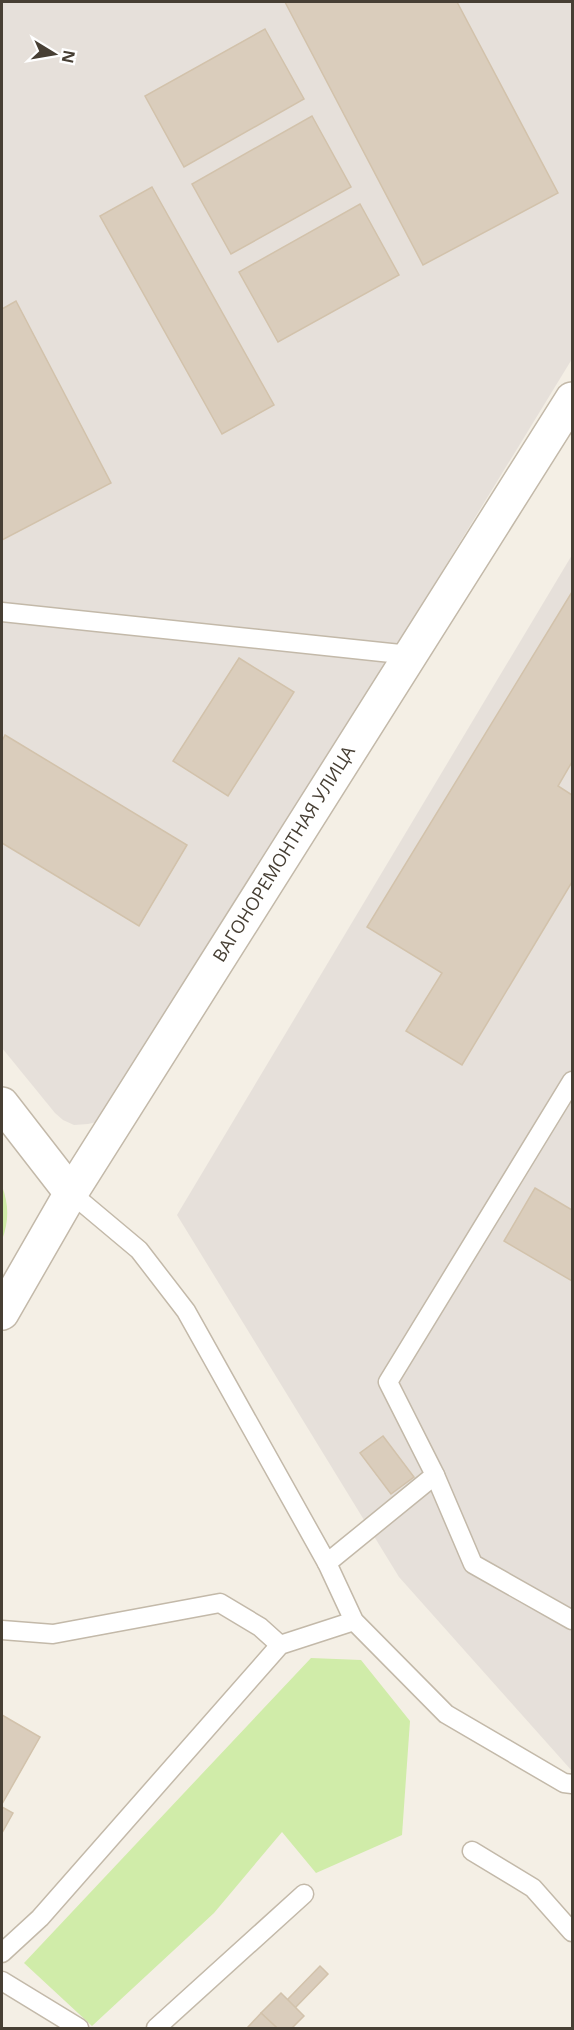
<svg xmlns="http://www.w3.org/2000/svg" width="574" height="2030" font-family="'Open Sans',sans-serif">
	<rect width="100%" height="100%" fill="#f4efe5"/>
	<!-- industrial -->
	<g fill="#e6e0da">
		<polygon points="2,2 572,2 572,359 112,1111 101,1121 88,1124 74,1125 63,1120 55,1113 2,1048"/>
		<polygon points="572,555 572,1771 399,1577 177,1215"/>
	</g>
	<!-- green -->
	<g fill="#d0eca9">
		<path d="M2,1186C9,1205 9,1221 2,1240Z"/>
		<polygon points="311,1658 361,1660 410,1721 402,1835 316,1873 282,1832 214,1913 92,2026 24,1963"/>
	</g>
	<!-- building -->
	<g fill="#dacdbc" stroke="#d2c2ab" stroke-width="1.5">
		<polygon points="285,2 457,2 558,193 423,265"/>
		<polygon points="265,29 304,99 184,167 145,96"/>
		<polygon points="312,116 351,187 231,254 192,184"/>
		<polygon points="152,187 274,405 222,434 100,216"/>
		<polygon points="360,204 399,275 278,342 239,272"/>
		<polygon points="16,301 111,483 2,540 2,309"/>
		<polygon points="572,592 572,762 558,786 572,795 572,882 462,1065 406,1031 442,973 367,927"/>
		<polygon points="239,658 294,692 228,796 173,761"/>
		<polygon points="5,735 187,845 139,926 2,843 2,741"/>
		<polygon points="535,1188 572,1210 572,1281 504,1241"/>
		<polygon points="383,1436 414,1477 391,1494 360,1453"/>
		<polygon points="2,1715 40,1737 2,1804"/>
		<polygon points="2,1807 13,1813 2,1833"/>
		<polygon points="320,1966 328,1974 295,2008 287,2000"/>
		<polygon points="281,1993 304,2016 292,2028 277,2028 261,2013"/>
		<polygon points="261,2013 277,2028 249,2028 248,2027"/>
	</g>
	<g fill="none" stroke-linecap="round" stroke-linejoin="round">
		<defs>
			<g id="service">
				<polyline points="2,612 410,655"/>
				<polyline points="71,1193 139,1250 186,1311 327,1563 435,1475 388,1382 572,1081"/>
				<polyline points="435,1475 473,1564 572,1620"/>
				<polyline points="327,1563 354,1621 446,1714 564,1783 572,1784"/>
				<polyline points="2,1630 53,1634 220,1603 260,1627 280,1645"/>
				<polyline points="472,1851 533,1888 572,1932"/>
				<polyline points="2,1953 40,1918 280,1645 354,1621"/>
				<polyline points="2,1981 79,2028"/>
				<polyline points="156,2028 304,1894"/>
			</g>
			<g id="tertiary">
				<polyline points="2,1104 71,1193"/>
				<polyline points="2,1313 71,1193 572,399"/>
			</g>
		</defs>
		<!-- service casing -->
		<use href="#service" stroke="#c3b9a9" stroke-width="21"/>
		<!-- tertiary casing -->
		<use href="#tertiary" stroke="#c3b9a9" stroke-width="36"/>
		<!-- service -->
		<use href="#service" stroke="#fff" stroke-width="18"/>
		<!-- tertiary -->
		<use href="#tertiary" stroke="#fff" stroke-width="33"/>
	</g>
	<g text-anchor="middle" stroke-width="4.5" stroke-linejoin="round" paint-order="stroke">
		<!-- street labels -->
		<g font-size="18" fill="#473f34" stroke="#fff">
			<text transform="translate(284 854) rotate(-58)" y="6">ВАГОНОРЕМОНТНАЯ УЛИЦА</text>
		</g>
	</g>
	<!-- border -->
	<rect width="574" height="2030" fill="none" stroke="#473f34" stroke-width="6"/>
	<!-- north arrow -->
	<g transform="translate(54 54) rotate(101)" stroke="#ffffff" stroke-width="4.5" paint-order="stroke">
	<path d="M0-4.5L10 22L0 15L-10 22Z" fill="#473f34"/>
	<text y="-9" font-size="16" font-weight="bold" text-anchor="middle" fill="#473f34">N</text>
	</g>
</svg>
